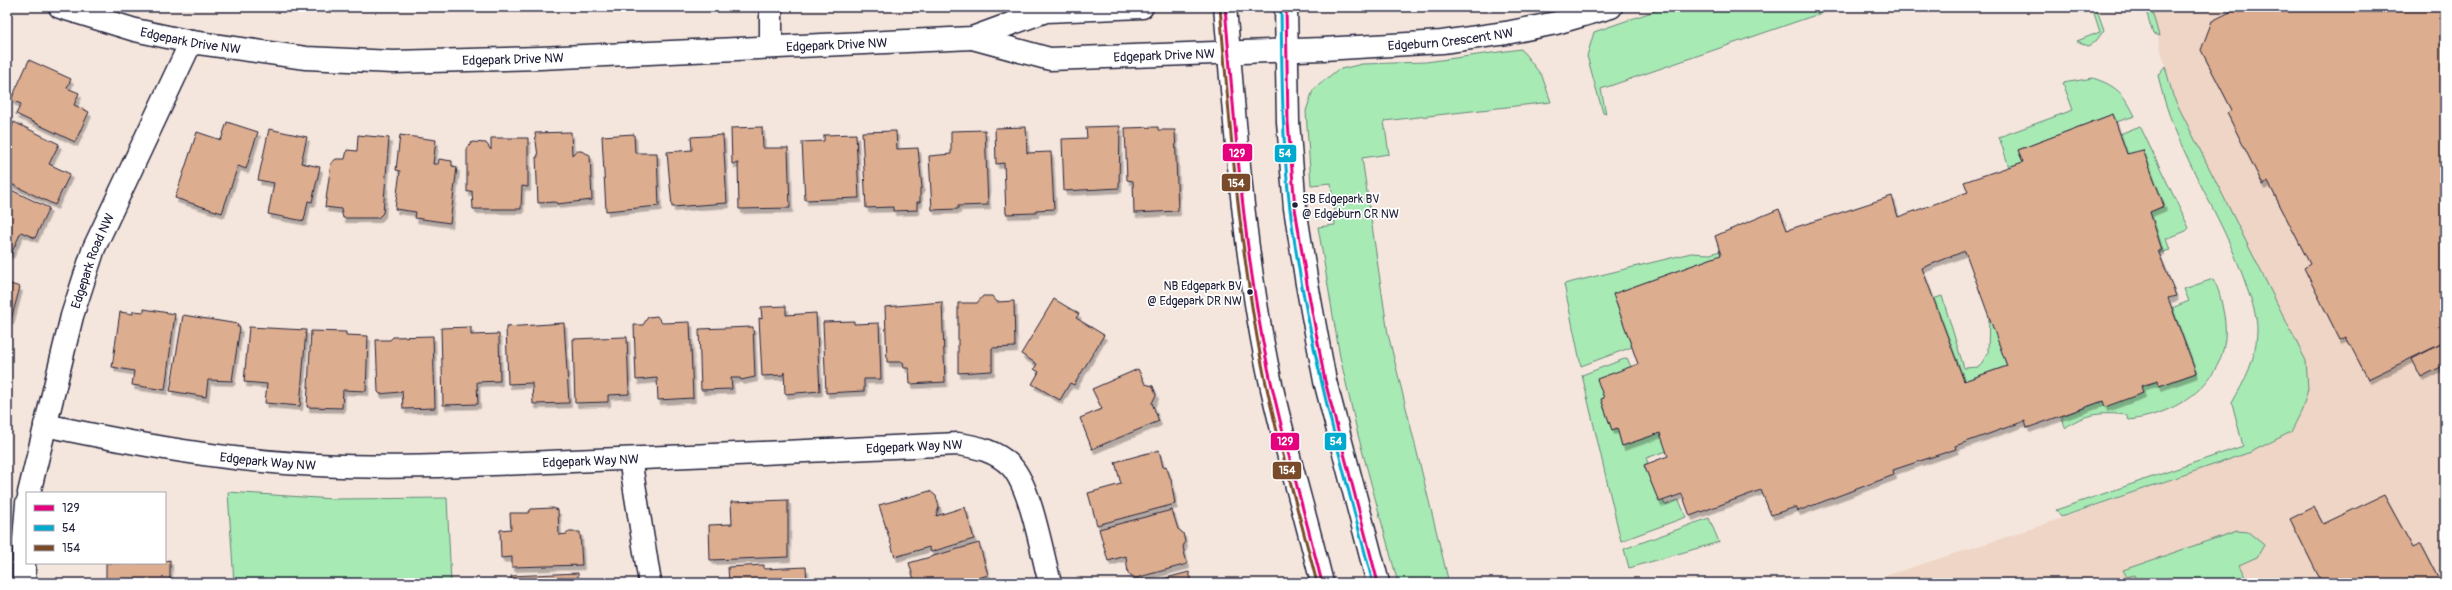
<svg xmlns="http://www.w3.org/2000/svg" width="2452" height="590" font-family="Pangolin,sans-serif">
	<defs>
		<filter id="shadow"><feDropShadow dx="2.5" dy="4.5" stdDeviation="0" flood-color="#0004"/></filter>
	</defs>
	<rect width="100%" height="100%" fill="#f5e6dd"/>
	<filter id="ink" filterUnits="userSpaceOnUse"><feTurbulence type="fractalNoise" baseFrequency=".025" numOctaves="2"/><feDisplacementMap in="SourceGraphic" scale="8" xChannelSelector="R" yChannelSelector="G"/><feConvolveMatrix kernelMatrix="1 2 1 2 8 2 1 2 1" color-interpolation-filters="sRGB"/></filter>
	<g filter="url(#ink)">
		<!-- built -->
		<polygon fill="#eed5c6" points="2150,7 2445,7 2445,583 1863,583 2028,530 2251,452 2291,432 2302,410 2308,389 2173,96"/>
		<!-- green -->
		<g fill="#a8eab4" stroke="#658678">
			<polygon points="1666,7 1839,7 1601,89 1606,114 1603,113 1587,56 1594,32"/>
			<polygon points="2092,7 2096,7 2104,30 2096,41 2088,46 2077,41 2100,32"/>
			<polygon points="2145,7 2151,7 2159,36 2153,34"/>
			<polygon points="1521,49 1542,76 1551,102 1384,121 1389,154 1362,158 1388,334 1449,583 1398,583 1358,435 1340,357 1318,227 1335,225 1331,183 1311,185 1306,111 1313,90 1337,70 1362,64 1426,62"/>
			<path d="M2165,66L2173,96L2306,361L2308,389L2302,410L2291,432L2251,452L2061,517L2056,510L2243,446L2232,403C2245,380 2256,360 2257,332C2258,316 2250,298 2245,282C2221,211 2173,149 2158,75Z"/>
			<path d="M2093,78C2117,86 2124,94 2135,116L2116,122L2113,114L2018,150L2023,162L2009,167L1999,137L2073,110L2063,83Z"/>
			<polygon points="2140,126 2189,228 2186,231 2166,239 2170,250 2159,253 2158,251 2162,250 2150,212 2164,206 2143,151 2127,154 2120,134"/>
			<polygon points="1720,251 1721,255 1613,294 1632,347 1581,366 1564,284 1691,253 1710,254"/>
			<path d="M2213,279C2219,289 2221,299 2223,310C2237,373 2186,413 2129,420L2126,415C2104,412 2084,413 2065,428L2062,416L2158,381L2159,386L2196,373L2172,308L2189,301L2184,289Z"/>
			<polygon points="1942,296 1964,368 1979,367 1988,353 1989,316 2007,366 1964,381 1933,299"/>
			<polygon points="1627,358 1631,367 1598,379 1604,398 1601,400 1612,430 1617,428 1622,446 1660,433 1667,451 1646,458 1648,463 1644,465 1659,501 1663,500 1665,505 1679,500 1686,517 1621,541 1582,375"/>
			<polygon points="228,492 333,499 447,498 451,583 234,583"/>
			<polygon points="1709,518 1719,542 1629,568 1624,549"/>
			<polygon points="2237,531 2248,532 2264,545 2257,557 2239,565 2248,583 2137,583 2134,575 2127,577 2123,570"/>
		</g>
		<!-- building -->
		<g fill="#ddad8f" stroke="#22223b" fill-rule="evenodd" filter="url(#shadow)">
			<polygon points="2240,7 2445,7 2445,342 2368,379 2346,337 2340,340 2304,268 2310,264 2268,182 2263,185 2227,113 2232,110 2201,50 2212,21"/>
			<polygon points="29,60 71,79 67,88 79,93 74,105 89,112 75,142 16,114 21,104 11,100"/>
			<path d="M2113,114L2127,154L2143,150L2164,206L2150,212L2162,250L2158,251L2159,253L2176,296L2168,298L2196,373L2159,386L2158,381L2141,386L2143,393L2105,407L2103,401L2027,428L2025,421L1955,446L1956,449L1893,470L1894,475L1798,511L1796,507L1771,515L1761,490L1690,516L1682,494L1659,502L1644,465L1668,456L1660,433L1622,446L1617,428L1612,430L1601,399L1604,398L1597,379L1638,364L1613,294L1721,255L1715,236L1779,209L1787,230L1892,196L1898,217L1968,192L1964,182L2023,162L2018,150ZM1965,251L2007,366L1964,381L1922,268Z"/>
			<polygon points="14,122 59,144 49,164 70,174 55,205 7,182 7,137"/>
			<polygon points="227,122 258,132 246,169 238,166 222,213 175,198 197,132 221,140"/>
			<polygon points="1120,126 1119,188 1064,191 1062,139 1087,138 1086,127"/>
			<polygon points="762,127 763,148 788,148 790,208 739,209 738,163 732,164 731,128"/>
			<polygon points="1026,127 1027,153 1051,152 1054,209 1036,210 1036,213 1006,214 1004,163 996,164 995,128"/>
			<polygon points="1158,127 1158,130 1175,130 1178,211 1134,213 1133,181 1127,180 1125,128"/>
			<polygon points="269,129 307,137 301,163 320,167 312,202 308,201 304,221 268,214 274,183 258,180"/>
			<polygon points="985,130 988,205 958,206 958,209 932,210 929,156 951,154 951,131"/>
			<polygon points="896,131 897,149 918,148 922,188 920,188 920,202 917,202 917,210 893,211 893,207 866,208 862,132"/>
			<polygon points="571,132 572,155 576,151 581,151 590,155 592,200 557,204 556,202 538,203 536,157 538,157 535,133"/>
			<polygon points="634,134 635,153 657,153 659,206 606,211 602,136"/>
			<polygon points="856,134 859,198 805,200 802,142 824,141 824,135"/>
			<polygon points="358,135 389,138 383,213 378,218 343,218 341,209 325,207 331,163 336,159 345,159 347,150 357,151"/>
			<polygon points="400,135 436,140 433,164 438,164 439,159 452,161 452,166 457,167 450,223 415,218 416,212 395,209 400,171 396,170"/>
			<polygon points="723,135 727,203 672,207 667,152 692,150 691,137"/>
			<polygon points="491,138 528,138 528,187 522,186 521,209 473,209 472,191 467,192 467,149 472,142 486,143 491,150"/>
			<polygon points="7,188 49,208 35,238 21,232 11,254 7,252"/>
			<polygon points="7,283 20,287 11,320 7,318"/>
			<polygon points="983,296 992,296 997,302 1014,301 1015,347 992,348 992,371 958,373 958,303 977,303"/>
			<polygon points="1054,299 1079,314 1076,318 1104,335 1074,385 1070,383 1060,400 1032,384 1039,372 1034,369 1037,364 1021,354"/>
			<polygon points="942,302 945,382 910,384 909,368 904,368 903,362 887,362 885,307"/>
			<polygon points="786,306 786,315 816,313 820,391 785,394 784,372 783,375 762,376 759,318 762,319 761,307"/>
			<polygon points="144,309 175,314 165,390 132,385 134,371 112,367 120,312 133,314 133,311 144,312"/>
			<polygon points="183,315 238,324 237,327 240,327 232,381 208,380 206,397 170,391"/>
			<polygon points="657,316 662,323 690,322 693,398 658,400 657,378 636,380 634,325 643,325 648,317"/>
			<polygon points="854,321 854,324 879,323 881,379 864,379 864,391 826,393 823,322"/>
			<polygon points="564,323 569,403 533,404 532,383 508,384 506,327"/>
			<polygon points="249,327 306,330 300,406 265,403 267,384 244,382"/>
			<polygon points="471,327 471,335 499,334 500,381 477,382 478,404 443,405 441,328"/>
			<polygon points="751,327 753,327 755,377 741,380 740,378 731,378 732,389 701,390 699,329"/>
			<polygon points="311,331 346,332 346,335 368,336 366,391 343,390 342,408 307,407"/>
			<polygon points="433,336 435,408 403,409 402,390 400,392 380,394 378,392 376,340 390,340 393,337"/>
			<polygon points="624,337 627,337 629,394 608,395 608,402 575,403 573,339"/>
			<polygon points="2445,342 2445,365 2421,377 2412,359"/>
			<polygon points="1138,369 1145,384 1153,386 1156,395 1152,403 1159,421 1092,449 1080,418 1102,409 1092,389"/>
			<polygon points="1159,450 1163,467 1166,466 1171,480 1175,504 1097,525 1088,493 1121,484 1115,462"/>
			<polygon points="930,491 936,496 939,507 936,516 965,507 974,539 931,552 929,547 895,557 879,505"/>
			<polygon points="2384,495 2413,548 2421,544 2441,583 2322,583 2290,519 2314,507 2323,524"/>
			<polygon points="788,500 788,557 710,560 709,525 732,524 731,502"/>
			<polygon points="553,508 558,510 559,535 567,534 567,532 580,532 582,565 512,567 512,557 501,558 500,530 511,529 510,513 528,513 531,509"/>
			<polygon points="1172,510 1178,529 1183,533 1185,542 1183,547 1187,564 1136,578 1128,574 1126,556 1108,561 1099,529"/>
			<polygon points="979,543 988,575 972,580 973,583 915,583 909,563"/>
			<polygon points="170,560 170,583 102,583 102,580 106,579 106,563 165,563 165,561"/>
			<polygon points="764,565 764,569 806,567 807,583 729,583 728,567"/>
			<polygon points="1189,572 1192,583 1147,583"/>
			<polygon points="578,573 578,583 511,583 511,576"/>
		</g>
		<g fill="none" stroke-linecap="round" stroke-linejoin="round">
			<defs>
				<g id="street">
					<path id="s1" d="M60,7L135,30L191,42L306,58L393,62L540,58L972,38L1046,11L1142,7"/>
					<path id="s2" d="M972,38L1050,59L1323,49L1442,42L1506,33L1556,23L1611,7"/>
					<polyline points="771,47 771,7"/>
					<path id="s3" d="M45,425C135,444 226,461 318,465C395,469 472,465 548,462C685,457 821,450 958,444C978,447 996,451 1011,466C1031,487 1042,554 1050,583"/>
					<polyline points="630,459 650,583"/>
					<path id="s4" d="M29,493L72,316L94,248L191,42"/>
					<polyline points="24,583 24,540 27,503"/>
				</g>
				<g id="secondary">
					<path d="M1225,7C1236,133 1244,260 1271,384C1286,451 1306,517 1322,583"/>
					<polyline points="1286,7 1288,122 1295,208 1307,284 1325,381 1378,583"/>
				</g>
			</defs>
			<!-- street casing -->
			<use href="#street" stroke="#22223b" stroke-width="25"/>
			<!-- secondary casing -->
			<use href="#secondary" stroke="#22223b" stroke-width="25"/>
			<!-- street -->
			<use href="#street" stroke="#fff" stroke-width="22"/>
			<!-- secondary -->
			<use href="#secondary" stroke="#fff" stroke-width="22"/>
			<defs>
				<g id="bus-1">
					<path d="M1225,7C1234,117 1242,228 1262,337C1277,420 1302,501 1322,583"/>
					<polyline points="1286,7 1288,122 1295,208 1307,284 1325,381 1378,583"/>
				</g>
				<path id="bus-2" d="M1281,7C1282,74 1282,142 1290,209C1306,336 1340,459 1373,583"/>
				<path id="bus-3" d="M1220,7C1229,118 1238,228 1257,337C1271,420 1296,501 1317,583"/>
			</defs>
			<!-- bus-1 casing -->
			<use href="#bus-1" stroke="#fff" stroke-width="6"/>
			<!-- bus-2 casing -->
			<use href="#bus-2" stroke="#fff" stroke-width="6"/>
			<!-- bus-3 casing -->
			<use href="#bus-3" stroke="#fff" stroke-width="6"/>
			<!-- bus-1 -->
			<use href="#bus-1" stroke="#e5007d" stroke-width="3"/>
			<!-- bus-2 -->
			<use href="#bus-2" stroke="#00a9ce" stroke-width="3"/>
			<!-- bus-3 -->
			<use href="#bus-3" stroke="#7a4b2a" stroke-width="3"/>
		</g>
	</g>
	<!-- markers -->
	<g fill="#22223b" stroke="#fff" stroke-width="1.5">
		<circle cx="1295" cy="205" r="3.5"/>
		<circle cx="1250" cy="292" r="3.5"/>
	</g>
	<g text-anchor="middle" stroke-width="3.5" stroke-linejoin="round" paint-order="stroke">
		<!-- bus labels -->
		<g font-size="12" fill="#22223b" stroke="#fff" text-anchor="start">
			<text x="1302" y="203">SB Edgepark BV<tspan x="1302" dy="15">@ Edgeburn CR NW</tspan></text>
			<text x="1242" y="290" text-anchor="end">NB Edgepark BV<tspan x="1242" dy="15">@ Edgepark DR NW</tspan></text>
		</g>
		<!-- street labels -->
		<g font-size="13" fill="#22223b" stroke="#fff">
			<text dy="5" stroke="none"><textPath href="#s2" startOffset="482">Edgeburn Crescent NW</textPath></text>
			<text dy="5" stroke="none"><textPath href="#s1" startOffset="135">Edgepark Drive NW</textPath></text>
			<text dy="5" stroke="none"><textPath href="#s1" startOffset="783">Edgepark Drive NW</textPath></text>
			<text dy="5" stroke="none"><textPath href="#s2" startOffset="195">Edgepark Drive NW</textPath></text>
			<text dy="5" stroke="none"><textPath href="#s1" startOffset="459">Edgepark Drive NW</textPath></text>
			<text dy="5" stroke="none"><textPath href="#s4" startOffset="241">Edgepark Road NW</textPath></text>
			<text dy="5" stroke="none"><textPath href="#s3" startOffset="873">Edgepark Way NW</textPath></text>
			<text dy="5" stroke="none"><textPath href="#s3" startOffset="226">Edgepark Way NW</textPath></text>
			<text dy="5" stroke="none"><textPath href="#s3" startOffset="549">Edgepark Way NW</textPath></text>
		</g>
	</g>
	<g stroke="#fff" stroke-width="1.5">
		<rect x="1222" y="143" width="31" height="19" rx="4" fill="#e5007d"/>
		<rect x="1274" y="144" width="23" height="19" rx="4" fill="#00a9ce"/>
		<rect x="1221" y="173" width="30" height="19" rx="4" fill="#7a4b2a"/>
		<rect x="1270" y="432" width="30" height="19" rx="4" fill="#e5007d"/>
		<rect x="1324" y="432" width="23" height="19" rx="4" fill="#00a9ce"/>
		<rect x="1272" y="461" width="30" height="19" rx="4" fill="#7a4b2a"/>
	</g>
	<g font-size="11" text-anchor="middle" font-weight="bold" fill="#fff">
		<text x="1237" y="157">129</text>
		<text x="1285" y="157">54</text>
		<text x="1236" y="187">154</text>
		<text x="1285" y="445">129</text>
		<text x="1336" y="445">54</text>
		<text x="1287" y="474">154</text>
	</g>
	<!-- margin -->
	<rect width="2452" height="590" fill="none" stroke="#fff" stroke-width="24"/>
	<rect x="12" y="12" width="2428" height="566" fill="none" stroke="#22223b" stroke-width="1.5" filter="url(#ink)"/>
	<!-- legend -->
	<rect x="26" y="492" width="140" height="72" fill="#ffffff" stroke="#a7a7b1"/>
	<rect x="34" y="505" width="20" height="6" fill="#e5007d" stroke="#a7a7b1"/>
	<text x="62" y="512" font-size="12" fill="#22223b">129</text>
	<rect x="34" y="525" width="20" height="6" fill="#00a9ce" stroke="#a7a7b1"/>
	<text x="62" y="532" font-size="12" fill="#22223b">54</text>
	<rect x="34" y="545" width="20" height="6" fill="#7a4b2a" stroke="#a7a7b1"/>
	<text x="62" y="552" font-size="12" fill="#22223b">154</text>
</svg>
